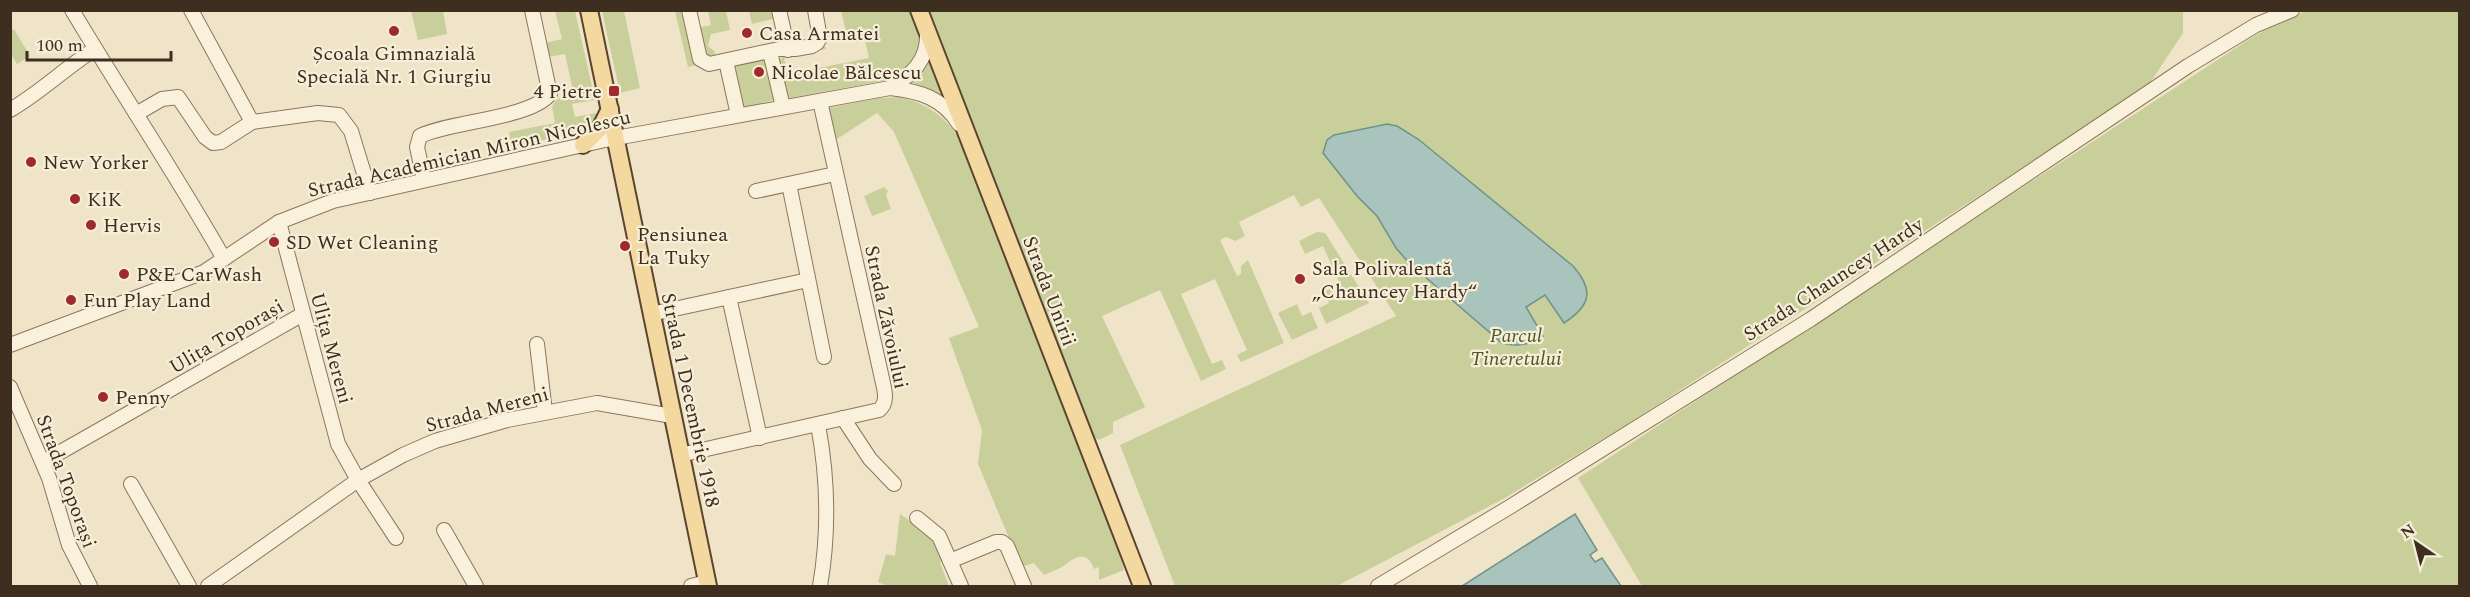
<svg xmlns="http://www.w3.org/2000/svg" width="2470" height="597" font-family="Spectral,serif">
	<rect width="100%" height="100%" fill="#f0e4c8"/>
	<!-- green -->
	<g fill="#c9cf9b">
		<polygon points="2183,10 2183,33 2148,86 1631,422 1503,499 1337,586 1175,586 1120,445 1396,316 1319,198 1301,207 1294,195 1239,222 1245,236 1235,241 1226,237 1220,240 1237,276 1241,274 1241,266 1248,260 1284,343 1241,362 1237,355 1247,350 1215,279 1181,294 1212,364 1222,360 1226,369 1201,381 1160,290 1102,316 1145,407 1113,422 1113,433 1099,440 1092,437 926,11"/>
		<polygon points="2309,10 2459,11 2459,586 1642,586 1578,478 2251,38 2285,19"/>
		<polygon points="411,11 443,11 447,34 418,40"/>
		<polygon points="555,11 575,11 595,100 572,104 575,117 596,113 597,118 589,129 584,131 512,147 509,132 555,123 552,106 557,99 574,95 565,54 548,57 545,43 562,39"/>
		<polygon points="602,11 624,11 640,88 620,93"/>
		<polygon points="675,11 685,11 697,65 688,67"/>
		<polygon points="708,11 726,11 730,30 711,34 708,46 714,51 716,56 709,62 696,28 711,25"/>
		<polygon points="749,11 768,11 778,17 783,37 775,47 759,51 758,46 778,41 777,25 773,19 752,24"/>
		<polygon points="841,11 911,11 920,39 919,47 909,65 893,79 790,98 786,95 779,61 784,55 825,46 826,49 784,58 788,74 869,58 865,40 856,42 847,35"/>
		<polygon points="14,29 30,56 17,64 11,54 11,31"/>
		<polygon points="766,56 777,99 743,108 730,65"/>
		<polygon points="930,59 944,95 942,95 911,82"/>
		<path d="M901,97C926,104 942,114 957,135L1119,550L1124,570L1099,580V567L1094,569C1086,548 1074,558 1062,567C1057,570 1049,572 1044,575L1034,563L1021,567L978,464L982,430L949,338L979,327L894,132L877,113L834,141L828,108L879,98Z"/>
		<polygon points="884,187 888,191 886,195 891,209 872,216 864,196"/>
		<polygon points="1317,232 1325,233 1327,236 1369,303 1326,324 1319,308 1329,303 1324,292 1340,284 1323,246 1305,254 1299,241"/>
		<polygon points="1297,304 1302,316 1311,312 1318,328 1292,340 1278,313"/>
		<polygon points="900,514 931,535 946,560 940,563 949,586 887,586 878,582 886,554 895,556"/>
	</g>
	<!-- water -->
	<g fill="#a9c4bc" stroke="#6f938a" stroke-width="1.5">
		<path d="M1387,124L1397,126L1418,139L1573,266C1595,291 1590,306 1564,323L1545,295L1526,307L1543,336C1529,345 1518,347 1502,343L1409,263L1396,248L1377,216L1357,196L1323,153L1327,140L1334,135Z"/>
		<polygon points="1575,514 1597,550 1590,555 1595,562 1602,558 1621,586 1462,586"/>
	</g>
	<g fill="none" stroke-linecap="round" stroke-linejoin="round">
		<defs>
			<g id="minor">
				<path d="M72,10C122,94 176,174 224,259"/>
				<polyline points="689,10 700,59 709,64 779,49 795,49 812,46 817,43 820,38 815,10"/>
				<polyline points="779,10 788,50"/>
				<polyline points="770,52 783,107"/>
				<polyline points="726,61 738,115"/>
				<path d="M890,88C912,75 928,60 927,34"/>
				<path d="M10,110C41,92 65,68 95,49"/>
				<polyline points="136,114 162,99 178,97 205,137 213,143 221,142 252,122 191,10"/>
				<polyline points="252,122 318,113 339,115 351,131 370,193"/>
				<path d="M424,180L417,147L420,136C451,121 529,119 550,94L532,10"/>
				<polyline points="789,184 824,357"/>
				<polyline points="756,191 835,174"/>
				<polyline points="279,222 338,444 358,480 396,538"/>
				<polyline points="729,297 760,438"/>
				<polyline points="651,314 808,280"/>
				<polyline points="537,344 545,412"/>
				<path d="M10,345L204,272L279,222L333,201L605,140L890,88C919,91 943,98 959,124"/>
				<polyline points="10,387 49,478 69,545 90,586"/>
				<polyline points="843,418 870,459 894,484"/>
				<path d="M818,425C828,478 829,533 820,586"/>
				<path d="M680,455L879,410C890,401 883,386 881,374L820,101"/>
				<polyline points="43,462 303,314"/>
				<polyline points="131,484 189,586"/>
				<polyline points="917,518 939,536 961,586"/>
				<polyline points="444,530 476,586"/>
				<polyline points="950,561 996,542 1002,542 1007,546 1024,586"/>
				<polyline points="208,586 358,480 403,455 435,441 507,420 597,403 672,416"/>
				<polyline points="691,586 707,582"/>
				<polyline points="1378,586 1508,508 1811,319 2188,66 2256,25 2292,10"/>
			</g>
			<g id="major">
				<polyline points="589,10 708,586"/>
				<polyline points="919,10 1142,586"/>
				<polyline points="583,145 601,127 610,109"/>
			</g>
		</defs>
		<!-- minor casing -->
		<use href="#minor" stroke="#8d765c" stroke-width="16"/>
		<!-- major casing -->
		<use href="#major" stroke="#5b4430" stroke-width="20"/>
		<!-- minor -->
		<use href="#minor" stroke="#faf1dc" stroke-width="14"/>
		<!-- major -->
		<use href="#major" stroke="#f3d9a0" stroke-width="16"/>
	</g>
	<!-- markers -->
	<g fill="#9e2a2b" stroke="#f7eed8" stroke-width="2">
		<circle cx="394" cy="31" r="6"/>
		<circle cx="747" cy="33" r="6"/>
		<circle cx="759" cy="72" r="6"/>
		<rect x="608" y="85" width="12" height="12" rx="3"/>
		<circle cx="31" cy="162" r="6"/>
		<circle cx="75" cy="199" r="6"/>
		<circle cx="91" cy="225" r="6"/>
		<circle cx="274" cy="242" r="6"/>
		<circle cx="625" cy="246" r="6"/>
		<circle cx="124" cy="274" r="6"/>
		<circle cx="1300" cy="279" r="6"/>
		<circle cx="71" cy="300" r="6"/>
		<circle cx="103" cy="397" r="6"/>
	</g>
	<g text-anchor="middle" stroke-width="4.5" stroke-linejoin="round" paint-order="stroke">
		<!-- poi labels -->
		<g font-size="20" fill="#3d2e20" stroke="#f7eed8" text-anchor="start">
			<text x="759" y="40">Casa Armatei</text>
			<text x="394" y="60" text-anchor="middle">Școala Gimnazială<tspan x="394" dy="23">Specială Nr. 1 Giurgiu</tspan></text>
			<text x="771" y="79">Nicolae Bălcescu</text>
			<text x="602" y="98" text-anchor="end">4 Pietre</text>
			<text x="43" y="169">New Yorker</text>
			<text x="87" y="206">KiK</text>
			<text x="103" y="232">Hervis</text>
			<text x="637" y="241">Pensiunea<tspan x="637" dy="23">La Tuky</tspan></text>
			<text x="286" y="249">SD Wet Cleaning</text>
			<text x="1312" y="275">Sala Polivalentă<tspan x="1312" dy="23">„Chauncey Hardy“</tspan></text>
			<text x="136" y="281">P&amp;E CarWash</text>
			<text x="83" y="307">Fun Play Land</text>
			<text x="115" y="404">Penny</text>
		</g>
		<!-- street labels -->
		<g font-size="20" fill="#3d2e20" stroke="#f7eed8">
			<text transform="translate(469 153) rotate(-13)" y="7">Strada Academician Miron Nicolescu</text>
			<text transform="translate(1833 279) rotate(-33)" y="7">Strada Chauncey Hardy</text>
			<text transform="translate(1050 291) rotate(69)" y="7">Strada Unirii</text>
			<text transform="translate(887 317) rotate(78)" y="7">Strada Zăvoiului</text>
			<text transform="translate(226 336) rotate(-30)" y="7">Ulița Toporași</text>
			<text transform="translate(332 348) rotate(75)" y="7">Ulița Mereni</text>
			<text transform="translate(691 400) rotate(78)" y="7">Strada 1 Decembrie 1918</text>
			<text transform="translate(487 409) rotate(-15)" y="7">Strada Mereni</text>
			<text transform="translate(67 481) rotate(70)" y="7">Strada Toporași</text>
		</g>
		<!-- park labels -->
		<g font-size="20" font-style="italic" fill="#4d5a26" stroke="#f7eed8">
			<text x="1516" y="342">Parcul<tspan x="1516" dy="23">Tineretului</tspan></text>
		</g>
	</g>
	<!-- border -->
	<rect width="2470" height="597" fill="none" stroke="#3d2e20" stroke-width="24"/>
	<!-- north arrow -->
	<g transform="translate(2416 543) rotate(325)" stroke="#f7eed8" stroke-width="4.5" paint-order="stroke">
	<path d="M0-4.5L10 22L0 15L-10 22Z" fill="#3d2e20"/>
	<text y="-9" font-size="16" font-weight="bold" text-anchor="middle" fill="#3d2e20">N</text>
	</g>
	<!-- scale -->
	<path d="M27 51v9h144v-9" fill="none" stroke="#3d2e20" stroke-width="3"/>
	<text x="36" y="51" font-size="18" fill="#3d2e20" stroke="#f7eed8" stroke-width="4.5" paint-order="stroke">100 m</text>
</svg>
